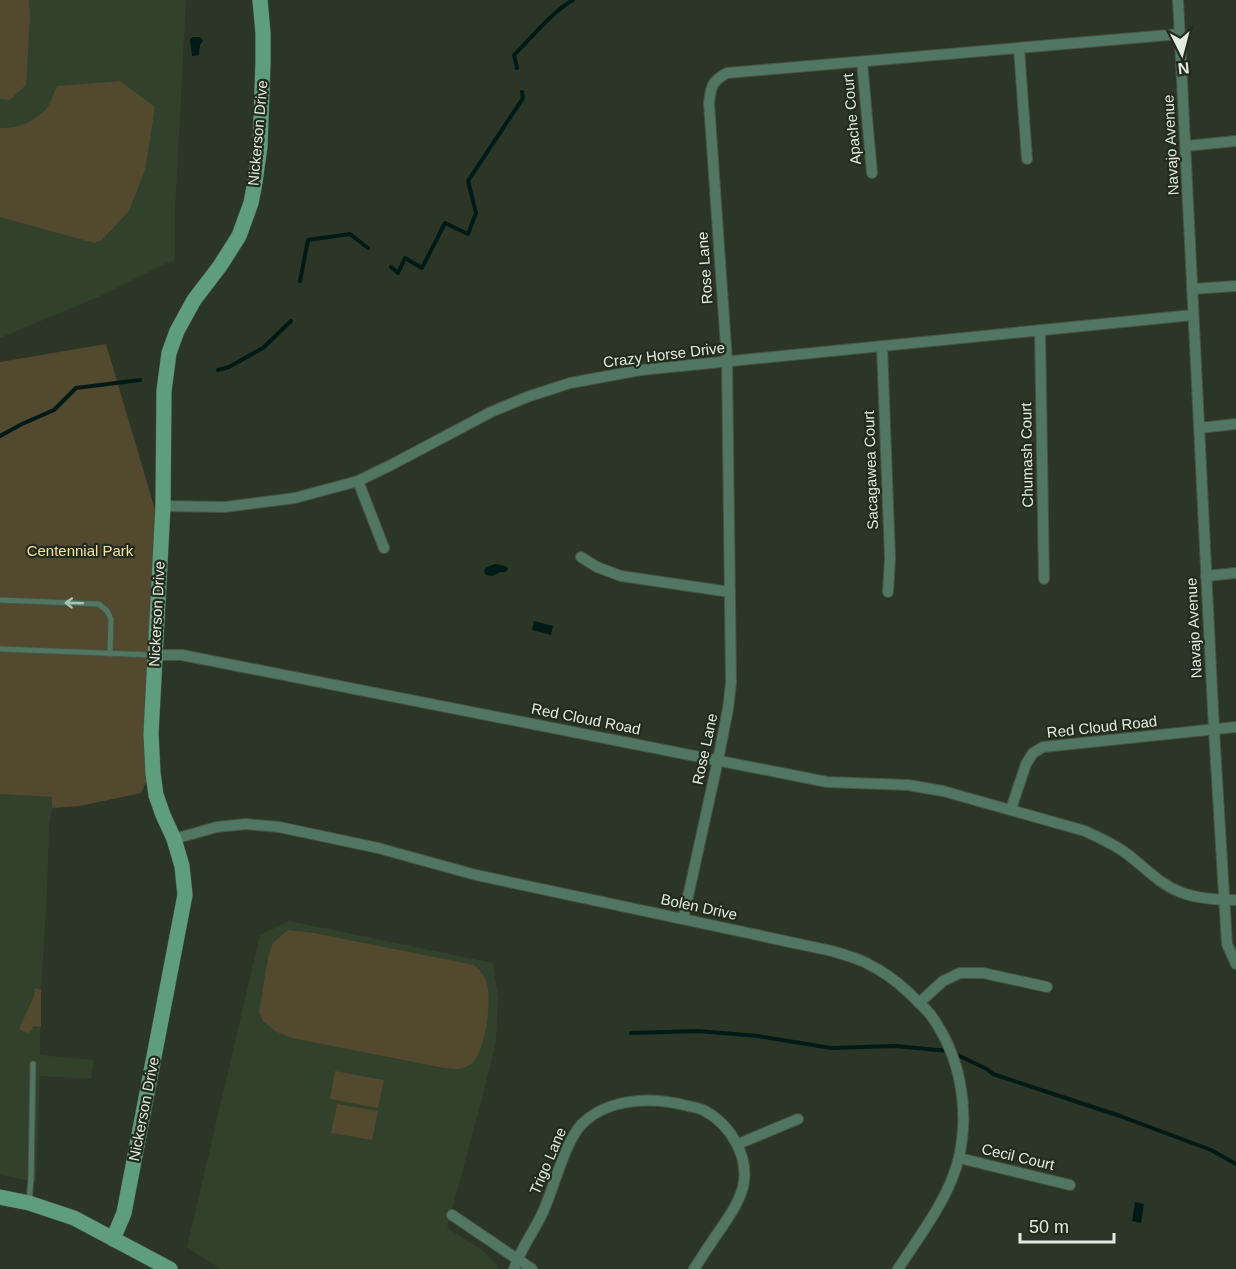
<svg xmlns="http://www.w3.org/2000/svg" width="1236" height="1269" font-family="Helvetica,sans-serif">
	<rect width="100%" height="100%" fill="#2b3626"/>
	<!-- built -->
	<g fill="#31412b">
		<polygon points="0,0 186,0 175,212 175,259 103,295 0,338"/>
		<polygon points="0,794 53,797 52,808 49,827 47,892 41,990 40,1055 94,1060 91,1079 40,1076 36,1182 0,1175"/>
		<polygon points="289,921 493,963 498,998 496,1043 479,1110 447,1228 482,1250 499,1267 498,1269 220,1269 187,1247 260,935"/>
	</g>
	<!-- green -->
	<g fill="#52492f">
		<polygon points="0,0 29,0 30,18 26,85 10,100 0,99"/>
		<path d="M120,81L155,107L145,170L129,211L102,240L94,243L0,217V128C17,129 36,121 47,108C51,102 54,93 57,86Z"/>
		<polygon points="106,344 162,533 152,769 141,793 80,806 52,808 52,797 0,794 0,362"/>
		<path d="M288,930L314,933L474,965C481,971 485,976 487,984C492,1001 485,1054 471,1064C462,1071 450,1069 439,1067L292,1038L275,1031L263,1021L259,1012L268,957L273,943Z"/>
		<polygon points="35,988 41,990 41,1027 33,1026 32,1031 27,1033 19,1029 34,996"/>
		<polygon points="335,1071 384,1080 378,1108 330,1099"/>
		<polygon points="337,1104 378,1111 372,1140 331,1133"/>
	</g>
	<!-- water -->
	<g fill="#001b17">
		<polygon points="193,37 200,37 203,41 200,45 199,55 192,56 190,39"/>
		<polygon points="495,564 505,566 508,568 507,571 505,572 500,572 493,576 486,575 484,572 485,568"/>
		<polygon points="534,621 553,626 551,635 532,630"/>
		<polygon points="1135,1202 1144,1204 1141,1223 1132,1221"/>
	</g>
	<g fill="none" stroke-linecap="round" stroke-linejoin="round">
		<!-- stream -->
		<g stroke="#001b17" stroke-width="4">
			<path d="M517,68L514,55C532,37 552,12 573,0"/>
			<polyline points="391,267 398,273 405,258 422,268 445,223 468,234 476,213 468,181 523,98 522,92"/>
			<polyline points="300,281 308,240 350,234 368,248"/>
			<polyline points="218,370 229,367 263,348 291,321"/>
			<polyline points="0,436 22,424 54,410 76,388 140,380"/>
			<polyline points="631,1033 698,1031 758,1036 831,1048 895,1046 949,1051 987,1069 993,1074 1120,1116 1211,1150 1236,1164"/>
		</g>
		<defs>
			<g id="lane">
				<polyline points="0,600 99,604 107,611 111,619 110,654"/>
				<polyline points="0,649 154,655"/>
				<polyline points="29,1201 31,1179 33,1064"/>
			</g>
			<g id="street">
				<polyline points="1178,0 1214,730 1227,944 1236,964"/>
				<polyline points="1019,48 1027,159"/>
				<polyline points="862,62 872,173"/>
				<polyline points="1186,146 1236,141"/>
				<polyline points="1192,289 1236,286"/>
				<polyline points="1040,330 1044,579"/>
				<polyline points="882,346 890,558 888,592"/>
				<polyline points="1199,428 1236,424"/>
				<polyline points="358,481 384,548"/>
				<polyline points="163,506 225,507 295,498 358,481 391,465 491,412 527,397 570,383 641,370 1193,315"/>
				<polyline points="581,557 597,567 621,576 730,592"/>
				<polyline points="1206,576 1236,573"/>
				<path d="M154,655H182L827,782L908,785L943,791L1085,831C1098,837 1111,843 1123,851C1142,864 1157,883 1180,892C1198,899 1217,900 1236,900"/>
				<polyline points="1011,809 1026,764 1033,753 1043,747 1236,727"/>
				<path d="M174,839L217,827L246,824L279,827L378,848L476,875L832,951C844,955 859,958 870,965C884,972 896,981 907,991C915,999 923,1006 930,1014C960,1055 970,1107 959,1157C950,1197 920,1235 898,1269"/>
				<path d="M683,919L718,760L728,709L731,683L727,361L709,103C711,86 712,81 727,73L1180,34"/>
				<polyline points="919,1003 943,981 960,973 983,973 1047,987"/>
				<polyline points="738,1144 798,1119"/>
				<polyline points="959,1158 1070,1185"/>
				<polyline points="452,1215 532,1269"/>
				<path d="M514,1269C520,1249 534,1232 543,1212C554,1188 564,1144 581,1125C608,1097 653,1097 688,1106C693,1107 700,1108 705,1111C731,1125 750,1158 743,1187C739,1202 730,1215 722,1227C712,1241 703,1255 694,1269"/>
			</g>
			<g id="secondary">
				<polyline points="0,1197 29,1203 74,1218 170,1269"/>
				<polyline points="113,1239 124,1213 185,895 182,866 174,839 163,815 156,795 153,773 151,734 163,506 164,391 169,353 177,331 194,300 220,266 239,236 251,203 255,182 260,146 263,62 263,33 260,0"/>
			</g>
		</defs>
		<!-- lane casing -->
		<use href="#lane" stroke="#485344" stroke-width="7"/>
		<!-- street casing -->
		<use href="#street" stroke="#485344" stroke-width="12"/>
		<!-- secondary casing -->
		<use href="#secondary" stroke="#485344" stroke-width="16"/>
		<!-- lane -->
		<use href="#lane" stroke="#517762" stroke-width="5"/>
		<!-- street -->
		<use href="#street" stroke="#517762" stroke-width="10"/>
		<!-- secondary -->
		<use href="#secondary" stroke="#5f9e7c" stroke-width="15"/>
	</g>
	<!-- one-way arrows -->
	<defs><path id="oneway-shaft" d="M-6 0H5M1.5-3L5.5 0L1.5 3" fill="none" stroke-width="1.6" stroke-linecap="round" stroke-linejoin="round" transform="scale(1.5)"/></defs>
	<use stroke="#b0c2b5" href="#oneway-shaft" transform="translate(74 603) rotate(-178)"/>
	<g text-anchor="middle" stroke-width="4.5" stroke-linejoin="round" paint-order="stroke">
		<!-- street labels -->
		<g font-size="15" fill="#e3ebe1" stroke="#212c1d">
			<text transform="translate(852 119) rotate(-95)" y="5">Apache Court</text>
			<text transform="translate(258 133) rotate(-85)" y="5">Nickerson Drive</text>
			<text transform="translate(1171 145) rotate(-93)" y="5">Navajo Avenue</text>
			<text transform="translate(705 268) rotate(-94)" y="5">Rose Lane</text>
			<text transform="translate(664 355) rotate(-7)" y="5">Crazy Horse Drive</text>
			<text transform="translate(1027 455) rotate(-91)" y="5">Chumash Court</text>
			<text transform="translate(871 470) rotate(-92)" y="5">Sacagawea Court</text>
			<text transform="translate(157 614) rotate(-87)" y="5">Nickerson Drive</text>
			<text transform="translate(1194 628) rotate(-93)" y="5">Navajo Avenue</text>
			<text transform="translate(586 719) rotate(11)" y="5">Red Cloud Road</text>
			<text transform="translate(1102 727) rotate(-6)" y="5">Red Cloud Road</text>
			<text transform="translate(705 749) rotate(-78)" y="5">Rose Lane</text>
			<text transform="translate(699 907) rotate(12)" y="5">Bolen Drive</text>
			<text transform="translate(144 1109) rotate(-79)" y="5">Nickerson Drive</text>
			<text transform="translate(1018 1157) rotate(13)" y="5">Cecil Court</text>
			<text transform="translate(548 1161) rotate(-67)" y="5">Trigo Lane</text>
		</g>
		<!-- park labels -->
		<g font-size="15" fill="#f6e09a" stroke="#212c1d">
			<text x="80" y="556">Centennial Park</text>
		</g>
	</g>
	<!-- north arrow -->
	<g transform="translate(1182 54) rotate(174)" stroke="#212c1d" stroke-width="4.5" paint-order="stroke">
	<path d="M0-4.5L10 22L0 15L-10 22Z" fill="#e3ebe1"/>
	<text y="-9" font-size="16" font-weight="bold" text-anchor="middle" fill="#e3ebe1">N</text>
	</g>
	<!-- scale -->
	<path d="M1020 1233v9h94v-9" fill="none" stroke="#e3ebe1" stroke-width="3"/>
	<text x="1029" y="1233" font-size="18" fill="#e3ebe1" stroke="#212c1d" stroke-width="4.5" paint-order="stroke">50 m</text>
</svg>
